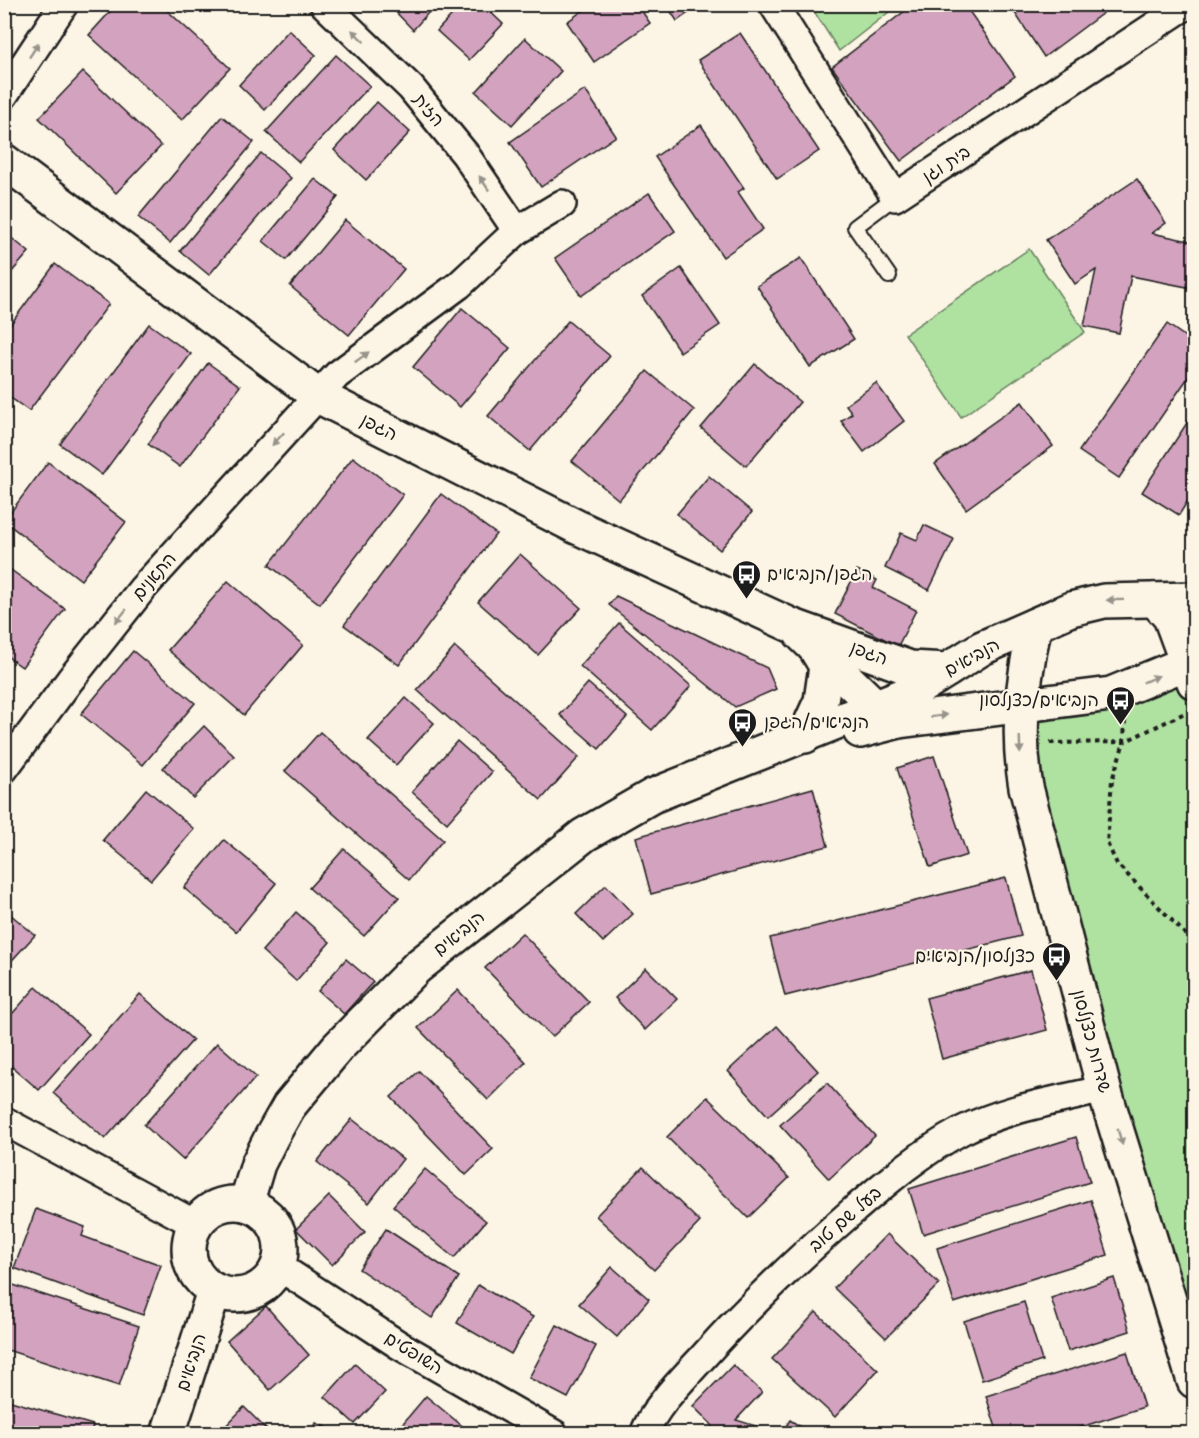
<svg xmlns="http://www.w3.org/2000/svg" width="1199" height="1438" font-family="'Playpen Sans','Playpen Sans Hebrew',sans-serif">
	<rect width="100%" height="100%" fill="#fcf5e5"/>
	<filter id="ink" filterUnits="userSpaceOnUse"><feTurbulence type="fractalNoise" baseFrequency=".0167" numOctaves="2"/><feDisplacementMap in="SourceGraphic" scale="12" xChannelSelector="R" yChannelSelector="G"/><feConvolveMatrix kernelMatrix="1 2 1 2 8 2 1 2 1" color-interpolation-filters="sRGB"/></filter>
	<g filter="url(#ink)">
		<!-- green -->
		<g fill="#afe1a1" stroke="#667e5e" stroke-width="1.5">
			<polygon points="810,5 898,5 839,51"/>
			<polygon points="1029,249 1085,332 961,417 905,334"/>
			<polygon points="1176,678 1194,719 1194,1341 1140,1172 1030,754 1040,716"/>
		</g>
		<!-- building -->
		<g fill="#d3a2bf" stroke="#1c1c1c" stroke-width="1.5">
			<polygon points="117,4 160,4 230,68 182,120 89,35"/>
			<polygon points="178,4 194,4 187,13"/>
			<polygon points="388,4 436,4 413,30"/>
			<polygon points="462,4 482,4 503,24 469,60 437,31"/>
			<polygon points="592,4 637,4 650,23 594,62 567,22"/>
			<polygon points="666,4 701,4 677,21"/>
			<polygon points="914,4 964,4 1015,76 901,161 832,67"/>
			<polygon points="1009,4 1115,4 1044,57"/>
			<polygon points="289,30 316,55 265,110 239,85"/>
			<polygon points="740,33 819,151 777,179 698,60"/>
			<polygon points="525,38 561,71 512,125 476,92"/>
			<polygon points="336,55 370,86 299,162 266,132"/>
			<polygon points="83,72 161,146 116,193 39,118"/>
			<polygon points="585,90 616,136 541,187 510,142"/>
			<polygon points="377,102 410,132 366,180 334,150"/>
			<polygon points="222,116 254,142 170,243 138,217"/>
			<polygon points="701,125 744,188 738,192 763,229 723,257 655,157"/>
			<polygon points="261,153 291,178 209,275 180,251"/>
			<polygon points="315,179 338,197 286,260 263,241"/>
			<polygon points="1137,179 1166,223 1152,233 1194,242 1192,288 1131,276 1119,333 1084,326 1096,270 1075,284 1046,240"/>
			<polygon points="649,193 675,231 581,296 555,258"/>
			<polygon points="345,220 404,269 349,335 290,286"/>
			<polygon points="4,232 29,252 4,281"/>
			<polygon points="801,258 854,339 810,367 757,286"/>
			<polygon points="55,264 109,304 29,411 4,393 4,333"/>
			<polygon points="681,268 720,325 680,352 642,296"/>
			<polygon points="462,308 510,348 460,407 413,367"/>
			<polygon points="568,321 610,356 530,451 488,416"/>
			<polygon points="149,324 191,354 102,475 60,444"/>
			<polygon points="1167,324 1194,343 1194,369 1119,478 1079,451"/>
			<polygon points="208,363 240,386 180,467 148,444"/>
			<polygon points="755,364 800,402 746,466 701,428"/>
			<polygon points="647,371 694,410 619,500 572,461"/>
			<polygon points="876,383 904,421 864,452 841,421 852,413 846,405"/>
			<polygon points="1022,402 1053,446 966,509 935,464"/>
			<polygon points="1194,412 1194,491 1179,515 1142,492"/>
			<polygon points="353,457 403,495 320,604 269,565"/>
			<polygon points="48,462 126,522 81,580 4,521"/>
			<polygon points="709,476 752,512 720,550 677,514"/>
			<polygon points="441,494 496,534 399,665 344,625"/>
			<polygon points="924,525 954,539 929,590 885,568 901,533 917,540"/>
			<polygon points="520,554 581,608 538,655 478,602"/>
			<polygon points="4,565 65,609 22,667 4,654"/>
			<polygon points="857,570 877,580 873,588 916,610 898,646 835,614"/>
			<polygon points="228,581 303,645 244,715 168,650"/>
			<polygon points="616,596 767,668 776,689 735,707 609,605"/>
			<polygon points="619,623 691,686 652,730 580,666"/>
			<polygon points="455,647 579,757 541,800 417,690"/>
			<polygon points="133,651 195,703 143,765 81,714"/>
			<polygon points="588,683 627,717 599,749 560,715"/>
			<polygon points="406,698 434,723 396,765 368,740"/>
			<polygon points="204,726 234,756 193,798 163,768"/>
			<polygon points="320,732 443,840 409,880 285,771"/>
			<polygon points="457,741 492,772 447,823 412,792"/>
			<polygon points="934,756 967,855 930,867 897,768"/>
			<polygon points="813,788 828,846 651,894 636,837"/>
			<polygon points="146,789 194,829 151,880 103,840"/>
			<polygon points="224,840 276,883 236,932 184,888"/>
			<polygon points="344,849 399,897 364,936 309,888"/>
			<polygon points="1006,878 1021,936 785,996 770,938"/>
			<polygon points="606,885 633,914 603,942 576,914"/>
			<polygon points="4,909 35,935 4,969"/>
			<polygon points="296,912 330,942 296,981 262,951"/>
			<polygon points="522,933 589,1002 552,1037 485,968"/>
			<polygon points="346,959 373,982 344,1014 318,991"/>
			<polygon points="646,968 677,999 645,1030 615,998"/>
			<polygon points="1031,970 1047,1030 942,1059 926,998"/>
			<polygon points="36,987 89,1034 39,1090 4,1060 4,1023"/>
			<polygon points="458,990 526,1062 488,1100 418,1028"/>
			<polygon points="140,994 193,1040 105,1139 53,1093"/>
			<polygon points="777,1026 818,1071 768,1116 728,1071"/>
			<polygon points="217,1043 256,1077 183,1160 144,1125"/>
			<polygon points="419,1071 493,1149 466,1175 391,1097"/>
			<polygon points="827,1083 875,1136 829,1179 780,1125"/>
			<polygon points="707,1097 789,1178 748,1218 667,1137"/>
			<polygon points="352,1119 403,1159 369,1203 317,1162"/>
			<polygon points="1076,1137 1090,1182 923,1234 909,1189"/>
			<polygon points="643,1167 700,1222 654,1270 596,1216"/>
			<polygon points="425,1169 486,1221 454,1258 393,1206"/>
			<polygon points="329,1196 365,1232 332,1265 296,1229"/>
			<polygon points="1091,1200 1108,1255 954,1303 937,1248"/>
			<polygon points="36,1209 85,1227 82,1236 161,1265 143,1315 14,1268"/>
			<polygon points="386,1229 459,1277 432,1318 359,1269"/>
			<polygon points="887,1234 939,1284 886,1338 834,1288"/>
			<polygon points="612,1267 649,1299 617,1337 579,1304"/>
			<polygon points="1114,1278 1130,1331 1068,1351 1051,1298"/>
			<polygon points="4,1282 139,1326 119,1386 4,1349"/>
			<polygon points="478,1285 533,1317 511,1354 457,1323"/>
			<polygon points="1024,1302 1042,1361 982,1380 964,1321"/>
			<polygon points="266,1306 309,1355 270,1390 227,1341"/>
			<polygon points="816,1312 878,1370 835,1417 772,1359"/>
			<polygon points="557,1325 596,1346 568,1398 529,1378"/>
			<polygon points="1127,1352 1144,1407 1059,1434 998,1434 986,1396"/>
			<polygon points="355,1364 385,1392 355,1424 325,1397"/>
			<polygon points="733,1365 762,1392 736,1420 772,1431 771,1434 709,1434 712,1425 693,1406"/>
			<polygon points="426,1396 472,1434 394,1434"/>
			<polygon points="4,1399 93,1425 91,1434 4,1434"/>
			<polygon points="244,1407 271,1434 218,1434"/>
			<polygon points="790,1420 812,1434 781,1434"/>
			<polygon points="316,1423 342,1434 312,1434"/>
		</g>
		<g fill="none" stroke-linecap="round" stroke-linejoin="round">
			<defs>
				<polyline id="lane" points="889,276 855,227 895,197"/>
				<g id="street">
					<polyline points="324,4 411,88 465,154 517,231"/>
					<polyline points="773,4 895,197 1188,4"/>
					<polyline points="4,95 64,4"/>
					<polyline points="4,769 70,680 143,588 337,375 459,285 517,231 562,204"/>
					<polyline points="4,1121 195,1224"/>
					<polyline points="278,1266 399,1345 554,1434"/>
					<path d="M644,1434C655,1406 682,1380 702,1358C749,1305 801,1256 855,1209C888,1181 922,1152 961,1131C1006,1108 1056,1101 1104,1089"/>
				</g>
				<g id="secondary">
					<polyline points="4,161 318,396 577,527 793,626 910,668 947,670"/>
					<polyline points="1155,600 1170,617 1194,682"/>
					<path d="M1035,625C1023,680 1016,731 1026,787L1104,1089L1194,1381"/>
					<polyline points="801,634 876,707 893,718"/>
					<polyline points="860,731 899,721 1111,694 1194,660"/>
					<polyline points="805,736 821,701 826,666 814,646"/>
					<circle cx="235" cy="1249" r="46"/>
					<polyline points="246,1204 258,1164 272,1136 289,1106 338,1047 417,967 584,835 652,796 914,691 982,648 1071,609 1104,601 1194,599"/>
					<polyline points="168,1434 214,1291"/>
				</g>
			</defs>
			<!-- lane casing -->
			<use href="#lane" stroke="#1c1c1c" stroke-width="18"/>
			<!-- street casing -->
			<use href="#street" stroke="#1c1c1c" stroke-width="32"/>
			<!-- secondary casing -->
			<use href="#secondary" stroke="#1c1c1c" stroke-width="38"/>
			<!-- path -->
			<g stroke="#1c1c1c" stroke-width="4" stroke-dasharray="4.5 4.5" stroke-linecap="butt">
				<polyline points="1125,720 1124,742 1112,780 1107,843 1117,864 1194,943"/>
				<polyline points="1050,743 1124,742 1189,711"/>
			</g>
			<!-- lane -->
			<use href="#lane" stroke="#fcf5e5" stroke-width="14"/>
			<!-- street -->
			<use href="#street" stroke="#fcf5e5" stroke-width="27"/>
			<!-- secondary -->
			<use href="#secondary" stroke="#fcf5e5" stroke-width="33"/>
		</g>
		<!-- one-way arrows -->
		<defs><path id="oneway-solid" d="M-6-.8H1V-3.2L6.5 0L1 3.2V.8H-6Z" transform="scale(1.5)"/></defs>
		<g fill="#97938b">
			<use href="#oneway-solid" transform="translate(358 36) rotate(-136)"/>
			<use href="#oneway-solid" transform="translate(34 50) rotate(-57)"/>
			<use href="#oneway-solid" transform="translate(484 183) rotate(-124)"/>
			<use href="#oneway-solid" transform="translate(362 357) rotate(-36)"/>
			<use href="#oneway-solid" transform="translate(278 439) rotate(133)"/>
			<use href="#oneway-solid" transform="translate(1115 600) rotate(179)"/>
			<use href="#oneway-solid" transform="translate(121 616) rotate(129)"/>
			<use href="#oneway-solid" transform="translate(1151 679) rotate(-23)"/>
			<use href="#oneway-solid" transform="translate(939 716) rotate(-7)"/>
			<use href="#oneway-solid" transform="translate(1020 745) rotate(88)"/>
			<use href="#oneway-solid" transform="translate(1120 1137) rotate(73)"/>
		</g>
	</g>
	<!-- icons -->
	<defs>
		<symbol id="bus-pin" viewBox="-11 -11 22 30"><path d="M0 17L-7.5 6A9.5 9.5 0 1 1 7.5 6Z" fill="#1c1c1c" stroke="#fcf5e5"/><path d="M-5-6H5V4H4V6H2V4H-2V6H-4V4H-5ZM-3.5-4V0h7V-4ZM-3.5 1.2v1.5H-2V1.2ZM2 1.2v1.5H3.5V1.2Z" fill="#fff"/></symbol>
	</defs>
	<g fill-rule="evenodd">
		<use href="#bus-pin" x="730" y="558" width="33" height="45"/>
		<use href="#bus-pin" x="1104" y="684" width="33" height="45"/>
		<use href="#bus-pin" x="726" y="706" width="33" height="45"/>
		<use href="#bus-pin" x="1040" y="940" width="33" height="45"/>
	</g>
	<g text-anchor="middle" stroke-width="4.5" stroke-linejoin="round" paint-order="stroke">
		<!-- street labels -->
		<g font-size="18" fill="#1c1c1c" stroke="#fcf5e5">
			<text transform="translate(429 110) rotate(51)" y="6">הזית</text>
			<text transform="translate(946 164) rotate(-33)" y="6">בית וגן</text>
			<text transform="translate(379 427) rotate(27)" y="6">הגפן</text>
			<text transform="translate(154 576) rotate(-49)" y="6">התאנים</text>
			<text transform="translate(869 653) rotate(20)" y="6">הגפן</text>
			<text transform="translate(972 657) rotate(-29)" y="6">הנביאים</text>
			<text transform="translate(459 933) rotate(-39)" y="6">הנביאים</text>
			<text transform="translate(1092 1041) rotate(75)" y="6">שדרות כצנלסון</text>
			<text transform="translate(845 1219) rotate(-41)" y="6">בעל שם טוב</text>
			<text transform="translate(414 1353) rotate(31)" y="6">השופטים</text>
			<text transform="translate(191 1362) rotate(-72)" y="6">הנביאים</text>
		</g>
		<!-- poi labels -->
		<g font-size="18" fill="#1c1c1c" stroke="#fcf5e5" text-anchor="start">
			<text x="767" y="580">הגפן/הנביאים</text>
			<text x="1099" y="706" text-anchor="end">הנביאים/כצנלסון</text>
			<text x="764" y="728">הנביאים/הגפן</text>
			<text x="1035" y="962" text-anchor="end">כצנלסון/הנביאים</text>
		</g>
	</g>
	<!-- margin -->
	<rect width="1199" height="1438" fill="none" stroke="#fcf5e5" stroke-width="24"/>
	<rect x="12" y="12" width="1175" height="1414" fill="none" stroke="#1c1c1c" stroke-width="2" filter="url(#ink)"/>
</svg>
